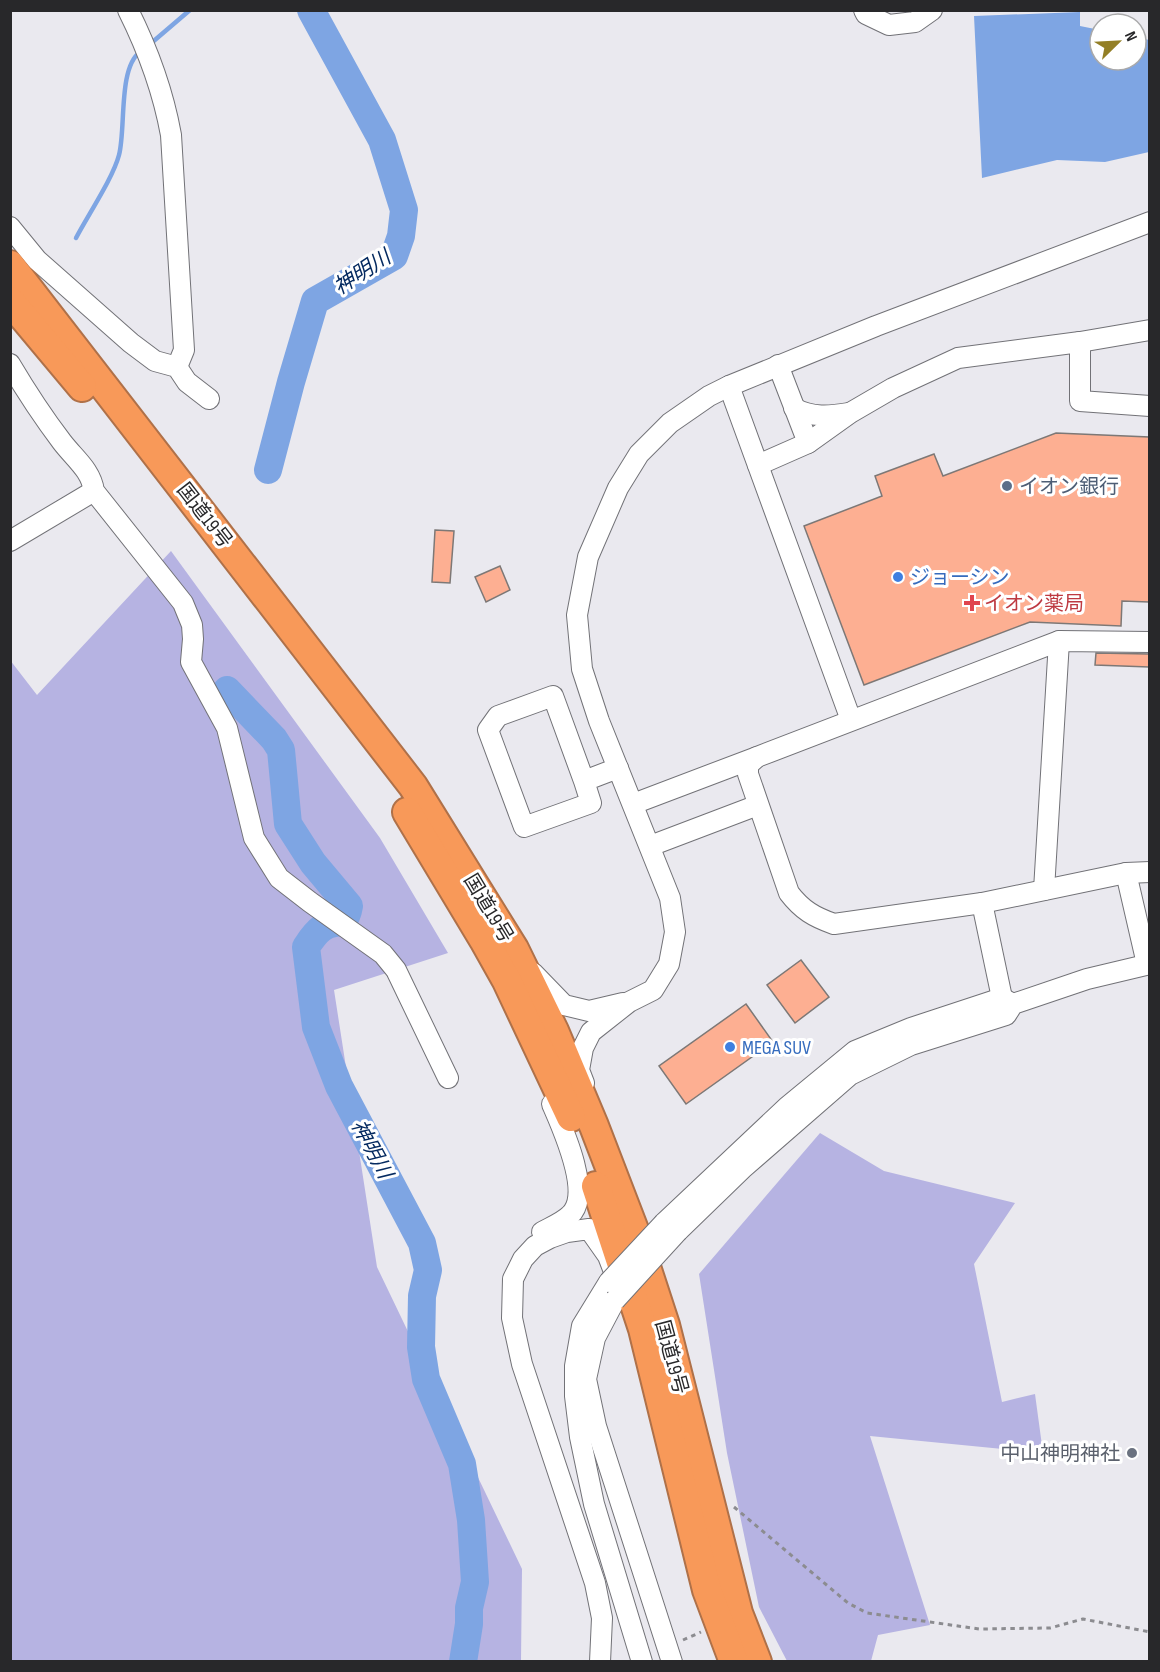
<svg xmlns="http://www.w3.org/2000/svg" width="1160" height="1672" font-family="'Sofia Sans Condensed','Noto Sans JP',sans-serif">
	<rect width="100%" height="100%" fill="#eae9ef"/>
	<!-- green -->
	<g fill="#b6b3e2">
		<polygon points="171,551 380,838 448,953 334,990 377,1267 522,1569 521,1661 11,1661 10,660 37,695"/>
		<polygon points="820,1133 884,1171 1015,1203 974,1264 1002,1402 1035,1394 1043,1453 870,1436 930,1625 878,1635 871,1661 787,1661 759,1607 727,1453 699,1274"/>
	</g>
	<!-- water -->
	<polygon fill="#7ea5e3" points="1080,12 1080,26 1100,30 1100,60 1136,60 1136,37 1149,40 1149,152 1105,162 1057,160 982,178 974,16"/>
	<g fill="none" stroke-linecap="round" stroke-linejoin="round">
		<!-- stream -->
		<g stroke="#7ea5e3" stroke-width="4.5">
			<polyline points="149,45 190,10"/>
			<path d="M76,238C88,215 113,178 119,155C126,129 118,68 140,52"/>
		</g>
		<!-- river -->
		<g stroke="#7ea5e3" stroke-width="28">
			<polyline points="268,470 291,382 315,301 394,256 401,236 404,210 382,140 311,10"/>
			<path d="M227,690L274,739L281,750L288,824L313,863L349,906C345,930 336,918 322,928C315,933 310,941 306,947L316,1027L339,1086L422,1243L428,1270L422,1296L421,1347L426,1379L462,1464L471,1520L475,1582L469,1608V1624L463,1662"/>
		</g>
	</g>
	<!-- building -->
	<g fill="#fdaf92" stroke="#7d7876" stroke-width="1.5">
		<polygon points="1056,433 1149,437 1149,602 1122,601 1121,626 1030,622 864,685 804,526 882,496 875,476 934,454 943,476"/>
		<polygon points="435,530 454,531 450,583 432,582"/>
		<polygon points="500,566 510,590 486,602 475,577"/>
		<polygon points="1096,653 1149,654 1149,667 1095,665"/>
		<polygon points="801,960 829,997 795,1023 767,985"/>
		<polygon points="746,1004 773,1042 686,1104 659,1066"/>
	</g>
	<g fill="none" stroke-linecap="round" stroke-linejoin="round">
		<defs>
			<g id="minor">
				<path d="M128,10C148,50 163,91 171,135L184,350L177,367"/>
				<polyline points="864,10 866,14 889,25 915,22 932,10"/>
				<polyline points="10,227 37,260 131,343 155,361 177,367 187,382 209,399"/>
				<polyline points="1080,342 1080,401 1150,406"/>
				<path d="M10,364C26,391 43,417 62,442C75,459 91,470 94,491L183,603L192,625L193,639L191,662L227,728L254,838L279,878L310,902L383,954L396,970L448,1078"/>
				<polyline points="778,365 808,443"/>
				<polyline points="729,386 851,720"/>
				<path d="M794,408C812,418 830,416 849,413"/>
				<polyline points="758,465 808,443 850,413 893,388 958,358 1080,342 1150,330"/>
				<polyline points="10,541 94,491"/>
				<path d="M1150,642L1059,641L757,757L748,765V774L789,893C802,910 814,917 834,924L982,903L1126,873L1150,872"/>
				<polyline points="584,781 553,696 498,716 488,730 524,827 591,803 584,781 618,768"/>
				<polyline points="633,804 757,757"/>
				<polyline points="650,846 758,805"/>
				<polyline points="1126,873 1147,964"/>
				<polyline points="1044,890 1059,641"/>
				<polyline points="982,903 1002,998"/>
				<polyline points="533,973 564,1005 589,1011 623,1003"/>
				<polyline points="584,1083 579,1070 583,1048 591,1032 629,1002 653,990 669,964 675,932 670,898 599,721 582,669 577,615 588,557 618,488 639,454 670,423 709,396 729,386 876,326 1150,222"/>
				<polyline points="664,1223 787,1107 855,1051 911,1028 1002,998 1013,1004"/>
				<polyline points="678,1231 742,1169 850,1075 911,1045 1006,1015 1013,1004 1087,979 1150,964"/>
				<path d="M542,1232C551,1227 563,1222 570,1215C593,1194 562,1127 552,1104"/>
				<polyline points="609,1282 582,1326 575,1366 575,1396 580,1437 594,1504 642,1662"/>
				<polyline points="615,1300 595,1338 586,1379 596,1426 672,1662"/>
				<polyline points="600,1662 602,1618 595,1583 522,1364 512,1318 513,1279 523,1259 535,1246 550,1238 567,1232 589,1229 608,1256 613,1269"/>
			</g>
			<g id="highway">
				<polyline points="10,265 413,786 514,949 554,1031 594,1126 634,1230 665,1325 738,1613 757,1662"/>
				<polyline points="10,301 82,387"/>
				<polyline points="407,812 484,940 507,981 571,1117"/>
				<polyline points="596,1186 643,1329 707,1590 734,1662"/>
			</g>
		</defs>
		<!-- minor casing -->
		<use href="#minor" stroke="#727277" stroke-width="22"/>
		<!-- highway casing -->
		<use href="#highway" stroke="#af7149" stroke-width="32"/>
		<!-- path -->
		<g stroke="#8c8c90" stroke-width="3" stroke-dasharray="4.5 4.5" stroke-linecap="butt">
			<polyline points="734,1507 848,1603 867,1613 979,1629 1050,1628 1083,1619 1150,1632"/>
			<polyline points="683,1640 701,1632"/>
		</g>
		<!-- minor -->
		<use href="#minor" stroke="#fff" stroke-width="20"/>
		<!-- highway -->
		<use href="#highway" stroke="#f89959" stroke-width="28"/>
		<defs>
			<g id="minor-bridge">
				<polyline points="609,1282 664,1223"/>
				<polyline points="615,1300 678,1231"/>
			</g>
		</defs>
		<!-- minor-bridge casing -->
		<use href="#minor-bridge" stroke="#727277" stroke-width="22" stroke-linecap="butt"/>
		<!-- minor-bridge -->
		<use href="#minor-bridge" stroke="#fff" stroke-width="20"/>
	</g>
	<!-- markers -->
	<circle fill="#5c6f8a" stroke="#fff" stroke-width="2" cx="1007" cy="486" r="6"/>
	<g fill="#3f7fe0" stroke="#fff" stroke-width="2">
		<circle cx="898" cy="577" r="6"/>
		<circle cx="730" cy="1047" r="6"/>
	</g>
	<path fill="#e0444e" stroke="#fff" stroke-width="2" d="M969 594h6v6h6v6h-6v6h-6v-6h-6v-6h6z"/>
	<circle fill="#6b7280" stroke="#fff" stroke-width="2" cx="1132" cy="1453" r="6"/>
	<g text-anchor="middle" stroke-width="6" stroke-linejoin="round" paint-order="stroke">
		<!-- service labels -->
		<g font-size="20" fill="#4e5e75" stroke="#fff" text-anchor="start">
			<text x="1019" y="493">イオン銀行</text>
		</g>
		<!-- street labels -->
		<g font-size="20" fill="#28282a" stroke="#fff">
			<text transform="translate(205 515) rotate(52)" y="7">国道19号</text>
			<text transform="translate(489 908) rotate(59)" y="7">国道19号</text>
			<text transform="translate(672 1357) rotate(75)" y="7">国道19号</text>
		</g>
		<!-- shop labels -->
		<g font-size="20" fill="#366cbe" stroke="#fff" text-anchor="start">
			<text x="910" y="584">ジョーシン</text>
			<text x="742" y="1054">MEGA SUV</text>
		</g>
		<!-- health labels -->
		<g font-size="20" fill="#be3a42" stroke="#fff" text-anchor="start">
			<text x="984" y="610">イオン薬局</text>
		</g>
		<!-- worship labels -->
		<g font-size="20" fill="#5b616d" stroke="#fff" text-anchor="end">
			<text x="1120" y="1460">中山神明神社</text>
		</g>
		<!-- water labels -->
		<g font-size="21" font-style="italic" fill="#052a60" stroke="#fff">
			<text transform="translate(362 272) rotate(-33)" y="7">神明川</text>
			<text transform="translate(372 1149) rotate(62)" y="7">神明川</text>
		</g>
	</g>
	<!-- border -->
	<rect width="1160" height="1672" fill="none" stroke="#28282a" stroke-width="24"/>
	<!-- north arrow -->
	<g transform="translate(1118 42) rotate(66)"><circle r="28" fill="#ffffff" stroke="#a9a9aa" stroke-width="1.5"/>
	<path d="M0-4.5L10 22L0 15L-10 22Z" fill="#937f26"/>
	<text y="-9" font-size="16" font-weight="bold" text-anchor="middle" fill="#28282a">N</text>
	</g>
</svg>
